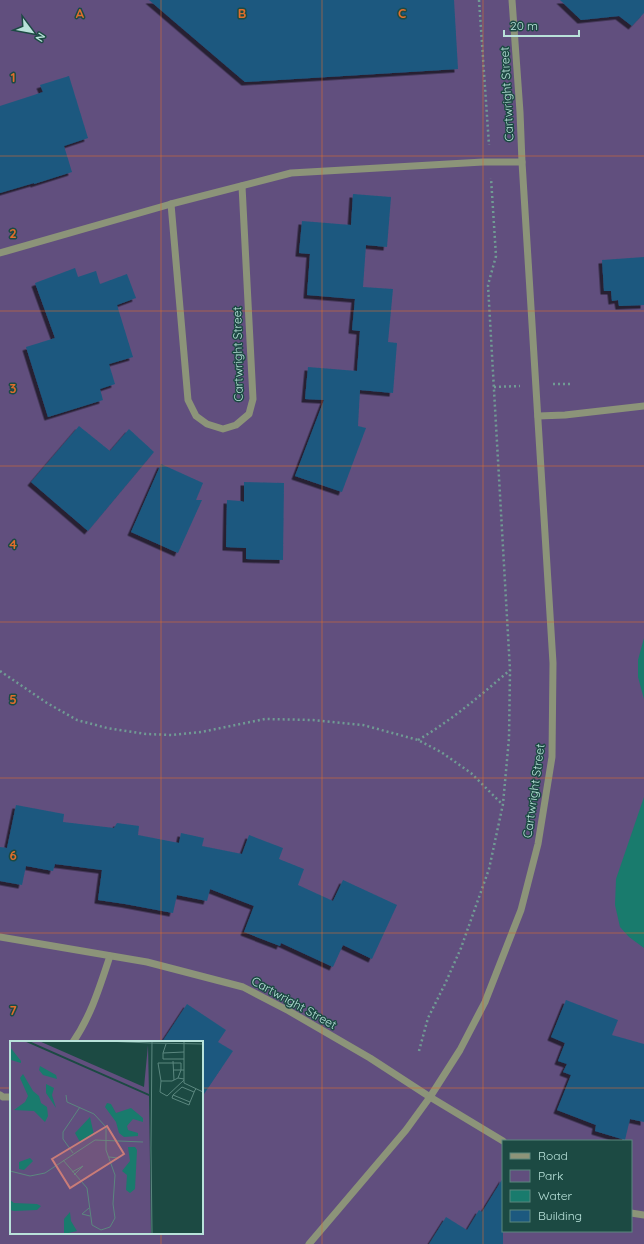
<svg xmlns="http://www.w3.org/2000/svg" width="644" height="1244" font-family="Quicksand,sans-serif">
	<defs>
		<filter id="shadow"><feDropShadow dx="-3.5" dy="3.5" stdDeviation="0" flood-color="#0009"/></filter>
	</defs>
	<rect width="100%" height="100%" fill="#1c4a43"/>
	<!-- green -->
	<path fill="#614f7e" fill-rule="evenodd" d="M0,0H644V1244H0ZM11,1042H202V1233H11ZM503,1141H631V1231H503Z"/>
	<!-- water -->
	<g fill="#197b6d">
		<polygon points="644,638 644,699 638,677 638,660"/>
		<polygon points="644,797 644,948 629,937 620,927 615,905 616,879"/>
	</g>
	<!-- building -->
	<g fill="#1c597f" filter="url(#shadow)">
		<polygon points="149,0 454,0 458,69 245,82"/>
		<polygon points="560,0 644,0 644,13 632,26 619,16 581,20"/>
		<polygon points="69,76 88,138 64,146 72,172 34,184 34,183 0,193 0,106 43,92 40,85"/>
		<polygon points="353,194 391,197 387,247 366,245 363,287 393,289 388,342 397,343 393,393 360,390 358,426 366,428 342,492 295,476 324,400 305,399 308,367 357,371 360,331 352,330 355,299 307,295 310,254 299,253 302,221 351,225"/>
		<polygon points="644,257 644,305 619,306 618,300 612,301 611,291 604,291 602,260"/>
		<polygon points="75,268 78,277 96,271 100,284 127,274 136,298 117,305 133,357 109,364 115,384 100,389 103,400 48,417 26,347 55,338 35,283"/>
		<polygon points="79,426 110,451 129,429 154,452 88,531 31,482"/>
		<polygon points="161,464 203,483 196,500 202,500 178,553 131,532"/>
		<polygon points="244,482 284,483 283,560 246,559 246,548 226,547 227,500 241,501 244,502"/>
		<polygon points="16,805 64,814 63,822 114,828 117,823 139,826 138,835 179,843 181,833 204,838 202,846 242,854 249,835 283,848 279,859 304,869 298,885 333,901 343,880 397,905 372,959 343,945 333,967 281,943 280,946 244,932 254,906 210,889 207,901 177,895 173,913 125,904 98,900 102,870 55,864 53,871 26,866 22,885 0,881 0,847 7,848"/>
		<polygon points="566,1000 618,1020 612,1035 644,1044 644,1122 630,1119 625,1140 595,1131 596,1125 557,1110 571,1075 563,1072 567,1064 558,1061 565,1043 551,1037"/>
		<polygon points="187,1004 226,1030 218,1042 233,1051 202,1097 202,1042 162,1042"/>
		<polygon points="503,1178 503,1244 429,1244 446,1217 467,1230 479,1210 482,1212"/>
	</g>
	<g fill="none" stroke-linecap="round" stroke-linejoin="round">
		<!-- path -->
		<g stroke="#709b94" stroke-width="2.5" stroke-dasharray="2 3" stroke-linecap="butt">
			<polyline points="479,0 489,145"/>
			<polyline points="553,384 570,384"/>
			<polyline points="494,387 520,386"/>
			<polyline points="0,671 47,703 77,720 107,728 146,734 172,735 201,732 265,719 313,720 363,725 418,740 441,752 471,773 502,804"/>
			<path d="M418,740C452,720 481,695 510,670"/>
			<polyline points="419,1051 428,1018 445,984 461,948 489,869 503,804 509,738 510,670 488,285 496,256 491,178"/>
		</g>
		<!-- minor -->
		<g stroke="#8c9479" stroke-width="7">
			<polyline points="171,204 188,400 196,416 207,424 223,429 236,425 249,414 253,399 242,186"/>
			<polyline points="0,253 171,204 291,173 483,162 522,162"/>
			<polyline points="538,416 565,415 644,406"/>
			<polyline points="0,937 147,962 243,987 289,1011 370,1058 430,1097 503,1141"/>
			<path d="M73,1042C91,1016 100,986 110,956"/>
			<polyline points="0,1095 3,1097 11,1097"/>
			<polyline points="631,1213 644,1215"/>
			<polyline points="309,1244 406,1130 430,1097 460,1050 485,1002 521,910 538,844 552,757 553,663 522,162 520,112 512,0"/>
		</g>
	</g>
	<!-- grid -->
	<path fill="none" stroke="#e16e2b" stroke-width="1" stroke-opacity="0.55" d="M161,0V1042M322,0V1244M483,0V1244M0,156H644M0,311H644M0,466H644M0,622H644M0,778H644M0,933H644M0,1088H11M202,1088H644M161,1233V1244"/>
	<g text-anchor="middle" stroke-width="3" stroke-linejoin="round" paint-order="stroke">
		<!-- street labels -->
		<g font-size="12" fill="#b9e2da" stroke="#1c4a43">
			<text transform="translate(507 94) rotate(-93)" y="4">Cartwright Street</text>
			<text transform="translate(238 354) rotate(-91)" y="4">Cartwright Street</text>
			<text transform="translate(534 791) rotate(-82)" y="4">Cartwright Street</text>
			<text transform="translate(294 1003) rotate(29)" y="4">Cartwright Street</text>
		</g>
	</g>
	<!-- overview -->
	<g transform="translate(10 1041)">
		<rect width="193" height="193" fill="#1c4a43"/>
		<path d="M0,0H14L139,55L141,193H0ZM19,0H29L134,46L138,4L139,53Z" fill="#614f7e"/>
		<path d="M0,6L11,20V22L1,19ZM30,25L46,34L47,38L33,34L29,29ZM13,33L23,50L29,55L31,62L37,66L38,75L35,81L24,70L4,69L15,61L18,55L10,37ZM36,43L44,47L42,54L46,67L36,52ZM97,62L101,63L106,72L121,67L133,77V81L123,78L117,85L118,89L128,92V95L114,96L109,92L106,81L95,66ZM80,76L84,94L70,101L65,92ZM118,106H125L127,109L125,148L120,152L116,149L117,134L112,130L120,120ZM20,117L23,120L14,129L9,128V121ZM0,159L4,162L27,163L31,165L27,169L4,170L0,169ZM60,171L61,180L67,190L54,193V178Z" fill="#197b6d"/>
		<path fill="none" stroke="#5b877f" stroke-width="1" d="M96,0L140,2M174,0V42L193,51M140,2L193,3M156,3L153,12L174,11M153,12V18H174M163,20L164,39M164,29H171L168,37M174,38L168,37L162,40H151L148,22H171V29H174M151,40L150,51L157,55L174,39M184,51L172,46L163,54L180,61L185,49L186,48M163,54L162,57L179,64L180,61M141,107L142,193M141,107L142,0M63,112L53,98V91L70,66M99,116L108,117L101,121M53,119L77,147L82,184L91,189L100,186L105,177L103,163L105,134L96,109V86L84,73L57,61L56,54M0,130L20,135L35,132L85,99L133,101M62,131L73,125L64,134M79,167L72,173L80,175"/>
		<path fill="#c97c78" fill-opacity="0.15" stroke="#c97c78" stroke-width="2" d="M97,85L114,113L60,147L42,118Z"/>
		<rect width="193" height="193" fill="none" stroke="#b9e2da" stroke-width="2"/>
	</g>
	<g font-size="13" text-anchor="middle" font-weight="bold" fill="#e16e2b" stroke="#1c4a43" stroke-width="3" stroke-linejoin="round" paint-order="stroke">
		<text x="80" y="18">A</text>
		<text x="242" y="18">B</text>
		<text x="402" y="18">C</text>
		<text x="13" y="82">1</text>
		<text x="13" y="238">2</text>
		<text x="13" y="393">3</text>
		<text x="13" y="549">4</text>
		<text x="13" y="704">5</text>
		<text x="13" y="860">6</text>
		<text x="13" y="1015">7</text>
	</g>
	<!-- legend -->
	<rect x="502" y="1140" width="130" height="92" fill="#1c4a43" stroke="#5b877f"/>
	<rect x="510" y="1153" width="20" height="6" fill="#8c9479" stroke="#5b877f"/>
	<text x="538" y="1160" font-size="12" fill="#b9e2da">Road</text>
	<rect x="510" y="1170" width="20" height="12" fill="#614f7e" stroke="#5b877f"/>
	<text x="538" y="1180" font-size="12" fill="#b9e2da">Park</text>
	<rect x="510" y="1190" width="20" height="12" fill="#197b6d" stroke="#5b877f"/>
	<text x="538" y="1200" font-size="12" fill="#b9e2da">Water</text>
	<rect x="510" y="1210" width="20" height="12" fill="#1c597f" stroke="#5b877f"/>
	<text x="538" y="1220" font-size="12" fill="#b9e2da">Building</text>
	<!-- north arrow -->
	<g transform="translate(32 32) rotate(122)" stroke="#1c4a43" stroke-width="3" paint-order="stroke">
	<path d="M0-3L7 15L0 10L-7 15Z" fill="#b9e2da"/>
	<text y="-6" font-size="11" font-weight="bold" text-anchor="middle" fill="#b9e2da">N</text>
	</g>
	<!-- scale -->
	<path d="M504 30v6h75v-6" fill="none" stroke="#b9e2da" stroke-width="2"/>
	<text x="510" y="30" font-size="12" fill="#b9e2da" stroke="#1c4a43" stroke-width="3" paint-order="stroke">20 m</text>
</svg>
